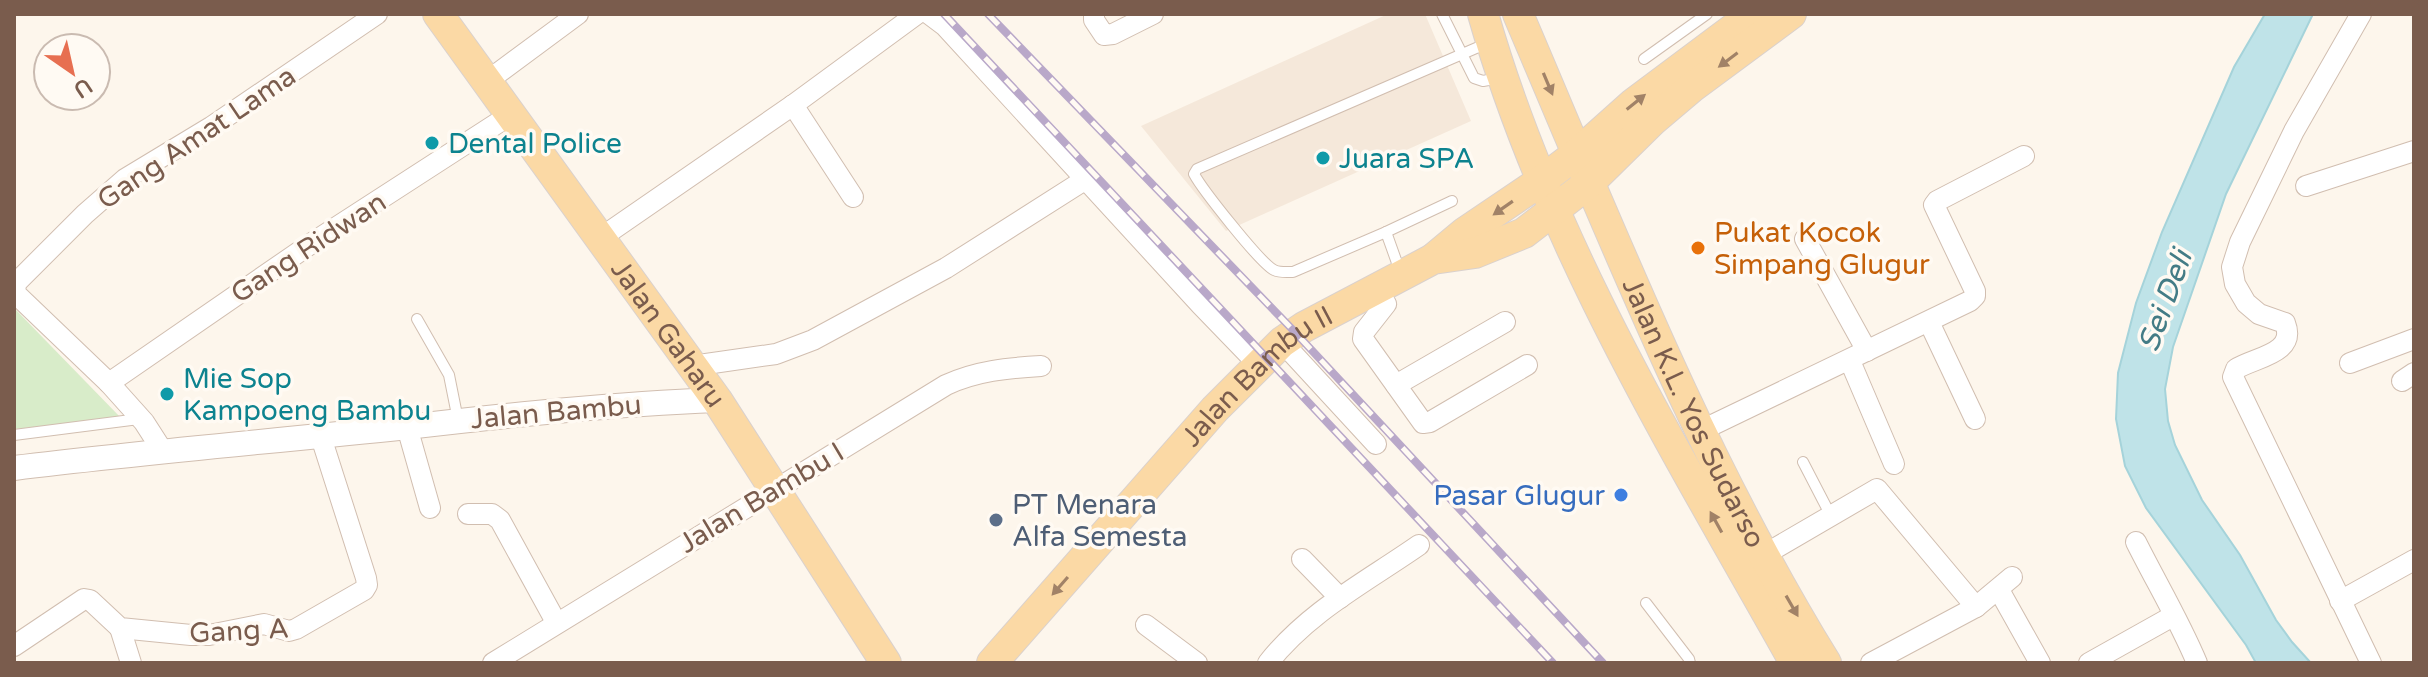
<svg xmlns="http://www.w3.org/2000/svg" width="2428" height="677" font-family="'Varela Round',sans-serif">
	<rect width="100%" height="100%" fill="#fdf6ec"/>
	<!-- residential -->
	<polygon fill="#f5e8da" points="1388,14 1425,14 1471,121 1226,231 1141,126"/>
	<!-- green -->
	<polygon fill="#d8ecc9" points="14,309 15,309 121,418 14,429"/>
	<!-- water -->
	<polygon fill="#bfe3e8" stroke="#a5d3da" stroke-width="2" points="2265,14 2313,14 2226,194 2173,347 2165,389 2168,421 2175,445 2202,500 2240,555 2276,620 2292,642 2311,663 2256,663 2246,645 2146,508 2125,466 2116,419 2118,373 2136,303 2162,232 2234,67"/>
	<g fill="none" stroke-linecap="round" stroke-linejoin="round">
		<defs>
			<g id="service">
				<polyline points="1442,14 1474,78 1483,81 1499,78"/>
				<polyline points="1644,59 1707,14"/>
				<polyline points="1386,232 1452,201"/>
				<path d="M1401,274L1386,232L1293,272C1287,272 1280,273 1274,270C1260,263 1202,189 1194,174L1197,169L1490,42"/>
				<polyline points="417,319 449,375 458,420"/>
				<polyline points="14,435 139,419"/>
				<polyline points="1803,462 1831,516"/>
				<polyline points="1646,603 1689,659 1690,663"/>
			</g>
			<g id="minor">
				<polyline points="929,14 945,26 1200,304 1258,364"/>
				<polyline points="1094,14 1094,20 1104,35 1113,34 1153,14"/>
				<path d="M2361,14L2294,131L2240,242L2232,267L2235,284L2246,303L2259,314L2285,323C2297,354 2255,357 2236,369L2233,377L2371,663"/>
				<polyline points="486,82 578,14"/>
				<polyline points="793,105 853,197"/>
				<polyline points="2306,186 2414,151"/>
				<polyline points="599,239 793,105 917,14"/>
				<polyline points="1805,239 1867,351"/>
				<polyline points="15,284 85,214 125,179 211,127 377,14"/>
				<polyline points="15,284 16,294 109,383 144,422 162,450"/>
				<polyline points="1377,289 1386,304 1364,332 1363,339 1423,423 1430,422 1527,365"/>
				<polyline points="1929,322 1975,419"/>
				<polyline points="1282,342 1376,444"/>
				<polyline points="1850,361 1894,464"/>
				<polyline points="2350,363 2414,339"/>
				<polyline points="692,366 776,354 813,340 946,268 1086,179"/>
				<polyline points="2402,381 2414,373"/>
				<polyline points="109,383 309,245 510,115"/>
				<polyline points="1396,385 1505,322"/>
				<polyline points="407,427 430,508"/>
				<polyline points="1700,431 1970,301 1975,296 1975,291 1934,205 1937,201 2024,156"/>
				<polyline points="468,514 492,514 500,520 556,622"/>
				<path d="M2136,542C2156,582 2180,622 2197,663"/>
				<polyline points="1762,556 1877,489 1976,607"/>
				<polyline points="1302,559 1340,598"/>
				<polyline points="1999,590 2040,663"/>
				<polyline points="2340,601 2414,560"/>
				<polyline points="1146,625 1197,663"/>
				<polyline points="120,628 131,663"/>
				<polyline points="14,646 84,599 90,600 120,628 191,635 209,635 264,624 289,631 296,629 364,590 367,585 366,578 320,434"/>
				<path d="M493,663L946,385C976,371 1007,368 1041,366"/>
				<path d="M1268,663C1309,611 1366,582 1419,545"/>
				<polyline points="1871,663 1976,607 2012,577"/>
				<polyline points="2089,663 2173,616"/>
			</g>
			<path id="tertiary" d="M14,468C145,452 276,441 407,427C510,415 613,404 717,400"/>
			<g id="primary">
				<path id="s1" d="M438,14L717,400L886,663"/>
				<path d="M1483,14C1549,246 1678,454 1795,663"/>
				<path id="s2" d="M1518,14C1612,234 1700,459 1826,663"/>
				<polyline points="1434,258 1464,233 1541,181 1578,153 1634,103 1753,14"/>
				<path id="s3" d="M992,663L1215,409L1282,342L1304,327L1433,259L1475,253L1524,233L1589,183L1652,121L1691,88L1791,14"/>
			</g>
		</defs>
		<!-- service casing -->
		<use href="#service" stroke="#d1beb0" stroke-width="12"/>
		<!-- minor casing -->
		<use href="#minor" stroke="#d1beb0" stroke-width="22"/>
		<!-- tertiary casing -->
		<use href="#tertiary" stroke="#d1beb0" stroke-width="26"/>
		<!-- primary casing -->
		<use href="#primary" stroke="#dad1cd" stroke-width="32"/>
		<!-- service -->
		<use href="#service" stroke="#fff" stroke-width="10"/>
		<!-- minor -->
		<use href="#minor" stroke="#fff" stroke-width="20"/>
		<!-- tertiary -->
		<use href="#tertiary" stroke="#fff" stroke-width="24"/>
		<!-- primary -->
		<use href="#primary" stroke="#fbd9a5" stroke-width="30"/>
		<defs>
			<g id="rail">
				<polyline points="944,14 1553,663"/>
				<polyline points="988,14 1292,329 1603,663"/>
			</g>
		</defs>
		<!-- rail casing -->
		<use href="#rail" stroke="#b9a8c9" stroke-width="8"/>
		<!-- rail -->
		<use href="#rail" stroke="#fffaf3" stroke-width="5" stroke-dasharray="15" stroke-linecap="butt"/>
	</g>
	<!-- one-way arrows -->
	<defs><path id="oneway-solid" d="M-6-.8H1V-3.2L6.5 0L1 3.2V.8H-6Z" transform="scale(2)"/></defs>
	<g fill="#a18267">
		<use href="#oneway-solid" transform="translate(1728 60) rotate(143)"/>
		<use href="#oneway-solid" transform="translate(1548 84) rotate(67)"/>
		<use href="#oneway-solid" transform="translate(1636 102) rotate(-39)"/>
		<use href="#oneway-solid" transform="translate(1503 208) rotate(145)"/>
		<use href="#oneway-solid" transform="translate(1716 522) rotate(-119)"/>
		<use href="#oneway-solid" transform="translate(1060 586) rotate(131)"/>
		<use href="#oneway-solid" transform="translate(1792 606) rotate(60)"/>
	</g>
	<!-- markers -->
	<g fill="#0f9aa8" stroke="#fffaf3" stroke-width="3">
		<circle cx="432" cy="143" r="8"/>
		<circle cx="1323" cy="158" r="8"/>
		<circle cx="167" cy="394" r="8"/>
	</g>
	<circle fill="#e8710a" stroke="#fffaf3" stroke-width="3" cx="1698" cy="248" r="8"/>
	<circle fill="#3f7fe0" stroke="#fffaf3" stroke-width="3" cx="1621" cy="495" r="8"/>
	<circle fill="#5c6f8a" stroke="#fffaf3" stroke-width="3" cx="996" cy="520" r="8"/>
	<g text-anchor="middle" stroke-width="7" stroke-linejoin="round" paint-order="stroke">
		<!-- street labels -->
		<g font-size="28" fill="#7a5c4d" stroke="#fffaf3">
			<text transform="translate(196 137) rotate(-34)" y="10">Gang Amat Lama</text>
			<text transform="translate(308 247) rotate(-33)" y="10">Gang Ridwan</text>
			<text dy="10" stroke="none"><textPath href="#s1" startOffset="394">Jalan Gaharu</textPath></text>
			<text dy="10" stroke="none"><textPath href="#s3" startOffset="392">Jalan Bambu II</textPath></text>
			<text transform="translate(556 411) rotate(-5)" y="10">Jalan Bambu</text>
			<text dy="10" stroke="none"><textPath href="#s2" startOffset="436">Jalan K.L. Yos Sudarso</textPath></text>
			<text transform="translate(761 497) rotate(-31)" y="10">Jalan Bambu I</text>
			<text transform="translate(239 630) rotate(-3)" y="10">Gang A</text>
		</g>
		<!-- culture labels -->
		<g font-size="28" fill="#0d838f" stroke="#fffaf3" text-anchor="start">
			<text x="448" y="153">Dental Police</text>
			<text x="1339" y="168">Juara SPA</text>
			<text x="183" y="388">Mie Sop<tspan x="183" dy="32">Kampoeng Bambu</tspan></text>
		</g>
		<!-- food labels -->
		<g font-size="28" fill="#c56008" stroke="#fffaf3" text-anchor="start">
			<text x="1714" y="242">Pukat Kocok<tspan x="1714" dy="32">Simpang Glugur</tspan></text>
		</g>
		<!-- shop labels -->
		<g font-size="28" fill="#366cbe" stroke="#fffaf3" text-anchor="end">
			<text x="1605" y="505">Pasar Glugur</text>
		</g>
		<!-- service labels -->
		<g font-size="28" fill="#4e5e75" stroke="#fffaf3" text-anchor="start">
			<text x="1012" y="514">PT Menara<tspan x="1012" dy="32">Alfa Semesta</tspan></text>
		</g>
		<!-- water labels -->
		<g font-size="30" font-style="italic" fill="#437c86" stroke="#fffaf3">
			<text transform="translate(2165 301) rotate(-70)" y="10">Sei Deli</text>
		</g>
	</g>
	<!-- border -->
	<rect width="2428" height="677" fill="none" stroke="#7a5c4d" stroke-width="32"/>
	<!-- north arrow -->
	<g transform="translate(72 72) rotate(146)"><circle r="38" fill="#fffaf3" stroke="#cabbb1" stroke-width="2"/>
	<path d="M0-6L14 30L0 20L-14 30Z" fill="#e76f51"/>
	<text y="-12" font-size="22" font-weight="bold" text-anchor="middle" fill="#7a5c4d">U</text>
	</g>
</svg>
